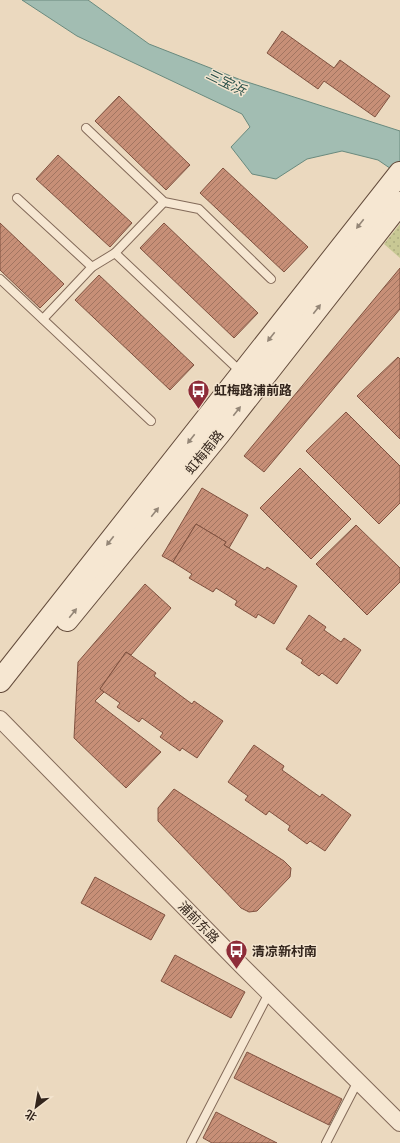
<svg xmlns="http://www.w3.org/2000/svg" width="400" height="1143" font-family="'Times New Roman','Noto Sans SC',serif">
	<defs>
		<pattern id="grass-dots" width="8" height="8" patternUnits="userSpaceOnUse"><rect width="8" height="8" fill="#c8c894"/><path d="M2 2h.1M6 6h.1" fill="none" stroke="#acac7f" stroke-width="1.8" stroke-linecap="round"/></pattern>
		<pattern id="building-hatch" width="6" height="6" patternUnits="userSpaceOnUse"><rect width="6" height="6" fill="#c78f77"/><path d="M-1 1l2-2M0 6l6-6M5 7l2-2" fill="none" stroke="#a27561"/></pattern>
	</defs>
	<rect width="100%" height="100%" fill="#ebd9bf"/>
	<!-- grass -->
	<polygon fill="url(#grass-dots)" points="400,224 400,258 384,244"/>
	<!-- water -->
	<polygon fill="#a2bdb2" stroke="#6a8a7e" points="22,0 88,0 149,44 241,80 400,131 400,175 378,160 342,151 307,159 276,179 252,174 231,147 250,127 242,114 77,36"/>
	<!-- building -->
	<g fill="url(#building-hatch)" stroke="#805240">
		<polygon points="282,31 334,68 340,60 390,96 375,117 324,81 318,89 267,53"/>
		<polygon points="119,96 190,165 166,190 95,121"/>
		<polygon points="58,155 132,223 110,247 36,179"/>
		<polygon points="223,168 308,247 284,272 200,193"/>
		<polygon points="0,223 64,284 40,308 0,270"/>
		<polygon points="164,223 258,313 234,338 140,248"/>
		<polygon points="400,268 400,309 264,472 244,456"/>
		<polygon points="99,275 194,365 170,390 75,300"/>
		<polygon points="398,357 400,359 400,439 357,396"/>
		<polygon points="346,412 400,466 400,503 379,524 306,451"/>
		<polygon points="300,468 351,519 311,559 260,508"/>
		<polygon points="202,488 248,515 229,548 224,545 226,542 196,524 173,562 162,556"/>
		<polygon points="196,524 226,542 224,545 265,570 267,567 297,586 274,624 258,614 256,618 235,605 237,601 216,588 213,592 189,578 192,574 173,562"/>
		<polygon points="356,525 400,568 400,582 367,615 316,564"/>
		<polygon points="145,584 171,608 131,655 126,652 100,689 104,692 95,701 161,752 126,788 74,738 78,662"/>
		<polygon points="309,615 326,627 324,630 341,642 344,638 361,650 337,684 322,673 319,676 301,663 303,660 286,649"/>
		<polygon points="126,652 156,673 154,676 192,704 194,701 223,721 197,758 182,748 180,751 160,737 163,733 142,718 139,722 117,707 120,703 100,689"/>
		<polygon points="254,745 284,766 282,770 320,797 322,794 351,815 325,851 310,841 307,844 288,830 290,826 269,811 266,815 245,800 248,796 228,782"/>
		<polygon points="174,789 284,861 291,868 290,877 257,911 249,912 241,908 158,821 158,808"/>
		<polygon points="95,877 165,915 151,940 81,903"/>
		<polygon points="175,955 245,992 231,1018 161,981"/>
		<polygon points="247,1052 342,1099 329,1125 234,1078"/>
		<polygon points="216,1112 277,1143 212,1143 203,1138"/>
	</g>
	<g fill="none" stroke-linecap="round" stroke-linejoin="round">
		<defs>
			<g id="lane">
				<polyline points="86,128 164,202 199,209 271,279"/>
				<polyline points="17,198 92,267"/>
				<polyline points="115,253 242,373"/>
				<polyline points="0,279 151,421"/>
				<polyline points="43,319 92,267 115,253 164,202"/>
				<polyline points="191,1143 269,993"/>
				<polyline points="326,1143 358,1081"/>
			</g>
			<polyline id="street" points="0,719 242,966 400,1123"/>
			<g id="secondary">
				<polyline points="67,620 219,434 400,203"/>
				<polyline points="0,681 400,173"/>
			</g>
		</defs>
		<!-- lane casing -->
		<use href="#lane" stroke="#836a59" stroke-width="10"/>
		<!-- street casing -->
		<use href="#street" stroke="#836a59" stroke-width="18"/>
		<!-- secondary casing -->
		<use href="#secondary" stroke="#644c3c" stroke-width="24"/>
		<!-- lane -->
		<use href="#lane" stroke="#f6e7d2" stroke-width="8"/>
		<!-- street -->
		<use href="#street" stroke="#f6e7d2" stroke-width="16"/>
		<!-- secondary -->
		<use href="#secondary" stroke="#f6e7d2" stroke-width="22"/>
	</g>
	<!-- one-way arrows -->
	<defs><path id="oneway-solid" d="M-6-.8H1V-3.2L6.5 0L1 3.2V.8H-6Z"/></defs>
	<g fill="#948677">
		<use href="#oneway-solid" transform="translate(360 224) rotate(128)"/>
		<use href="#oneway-solid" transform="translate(317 309) rotate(-52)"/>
		<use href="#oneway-solid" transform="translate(271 337) rotate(128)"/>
		<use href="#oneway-solid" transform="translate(237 411) rotate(-52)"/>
		<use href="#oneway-solid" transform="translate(191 439) rotate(128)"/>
		<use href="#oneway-solid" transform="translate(155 512) rotate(-51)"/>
		<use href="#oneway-solid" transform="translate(110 541) rotate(128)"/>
		<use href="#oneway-solid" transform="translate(73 613) rotate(-51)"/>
	</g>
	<!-- icons -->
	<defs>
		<symbol id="bus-pin" viewBox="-11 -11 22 30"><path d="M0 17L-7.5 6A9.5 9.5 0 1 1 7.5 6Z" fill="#8e2c38" stroke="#f3e4ce"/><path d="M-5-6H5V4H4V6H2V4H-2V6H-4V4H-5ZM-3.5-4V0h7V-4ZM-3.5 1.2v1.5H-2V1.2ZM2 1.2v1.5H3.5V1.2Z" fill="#fff"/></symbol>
	</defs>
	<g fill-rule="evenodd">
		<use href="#bus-pin" x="186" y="378" width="25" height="34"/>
		<use href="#bus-pin" x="224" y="938" width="25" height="34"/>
	</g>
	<g text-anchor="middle" stroke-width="3" stroke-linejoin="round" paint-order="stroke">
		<!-- poi labels -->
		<g font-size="13" font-weight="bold" fill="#33251c" stroke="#f3e4ce" text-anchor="start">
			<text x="214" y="395">虹梅路浦前路</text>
			<text x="252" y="956">清凉新村南</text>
		</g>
		<!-- street labels -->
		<g font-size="13" fill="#33251c" stroke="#f3e4ce">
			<text transform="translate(204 452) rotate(-51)" y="5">虹梅南路</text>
			<text transform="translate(199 922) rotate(46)" y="5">浦前东路</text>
		</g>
		<!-- water labels -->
		<g font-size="14" font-style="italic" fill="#2c524b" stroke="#f3e4ce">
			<text transform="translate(226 82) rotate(26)" y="5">三宝浜</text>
		</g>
	</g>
	<!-- north arrow -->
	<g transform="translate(36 1107) rotate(211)" stroke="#f3e4ce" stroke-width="3" paint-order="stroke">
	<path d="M0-3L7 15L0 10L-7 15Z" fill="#33251c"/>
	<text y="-6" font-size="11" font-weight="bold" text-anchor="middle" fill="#33251c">北</text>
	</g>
</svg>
